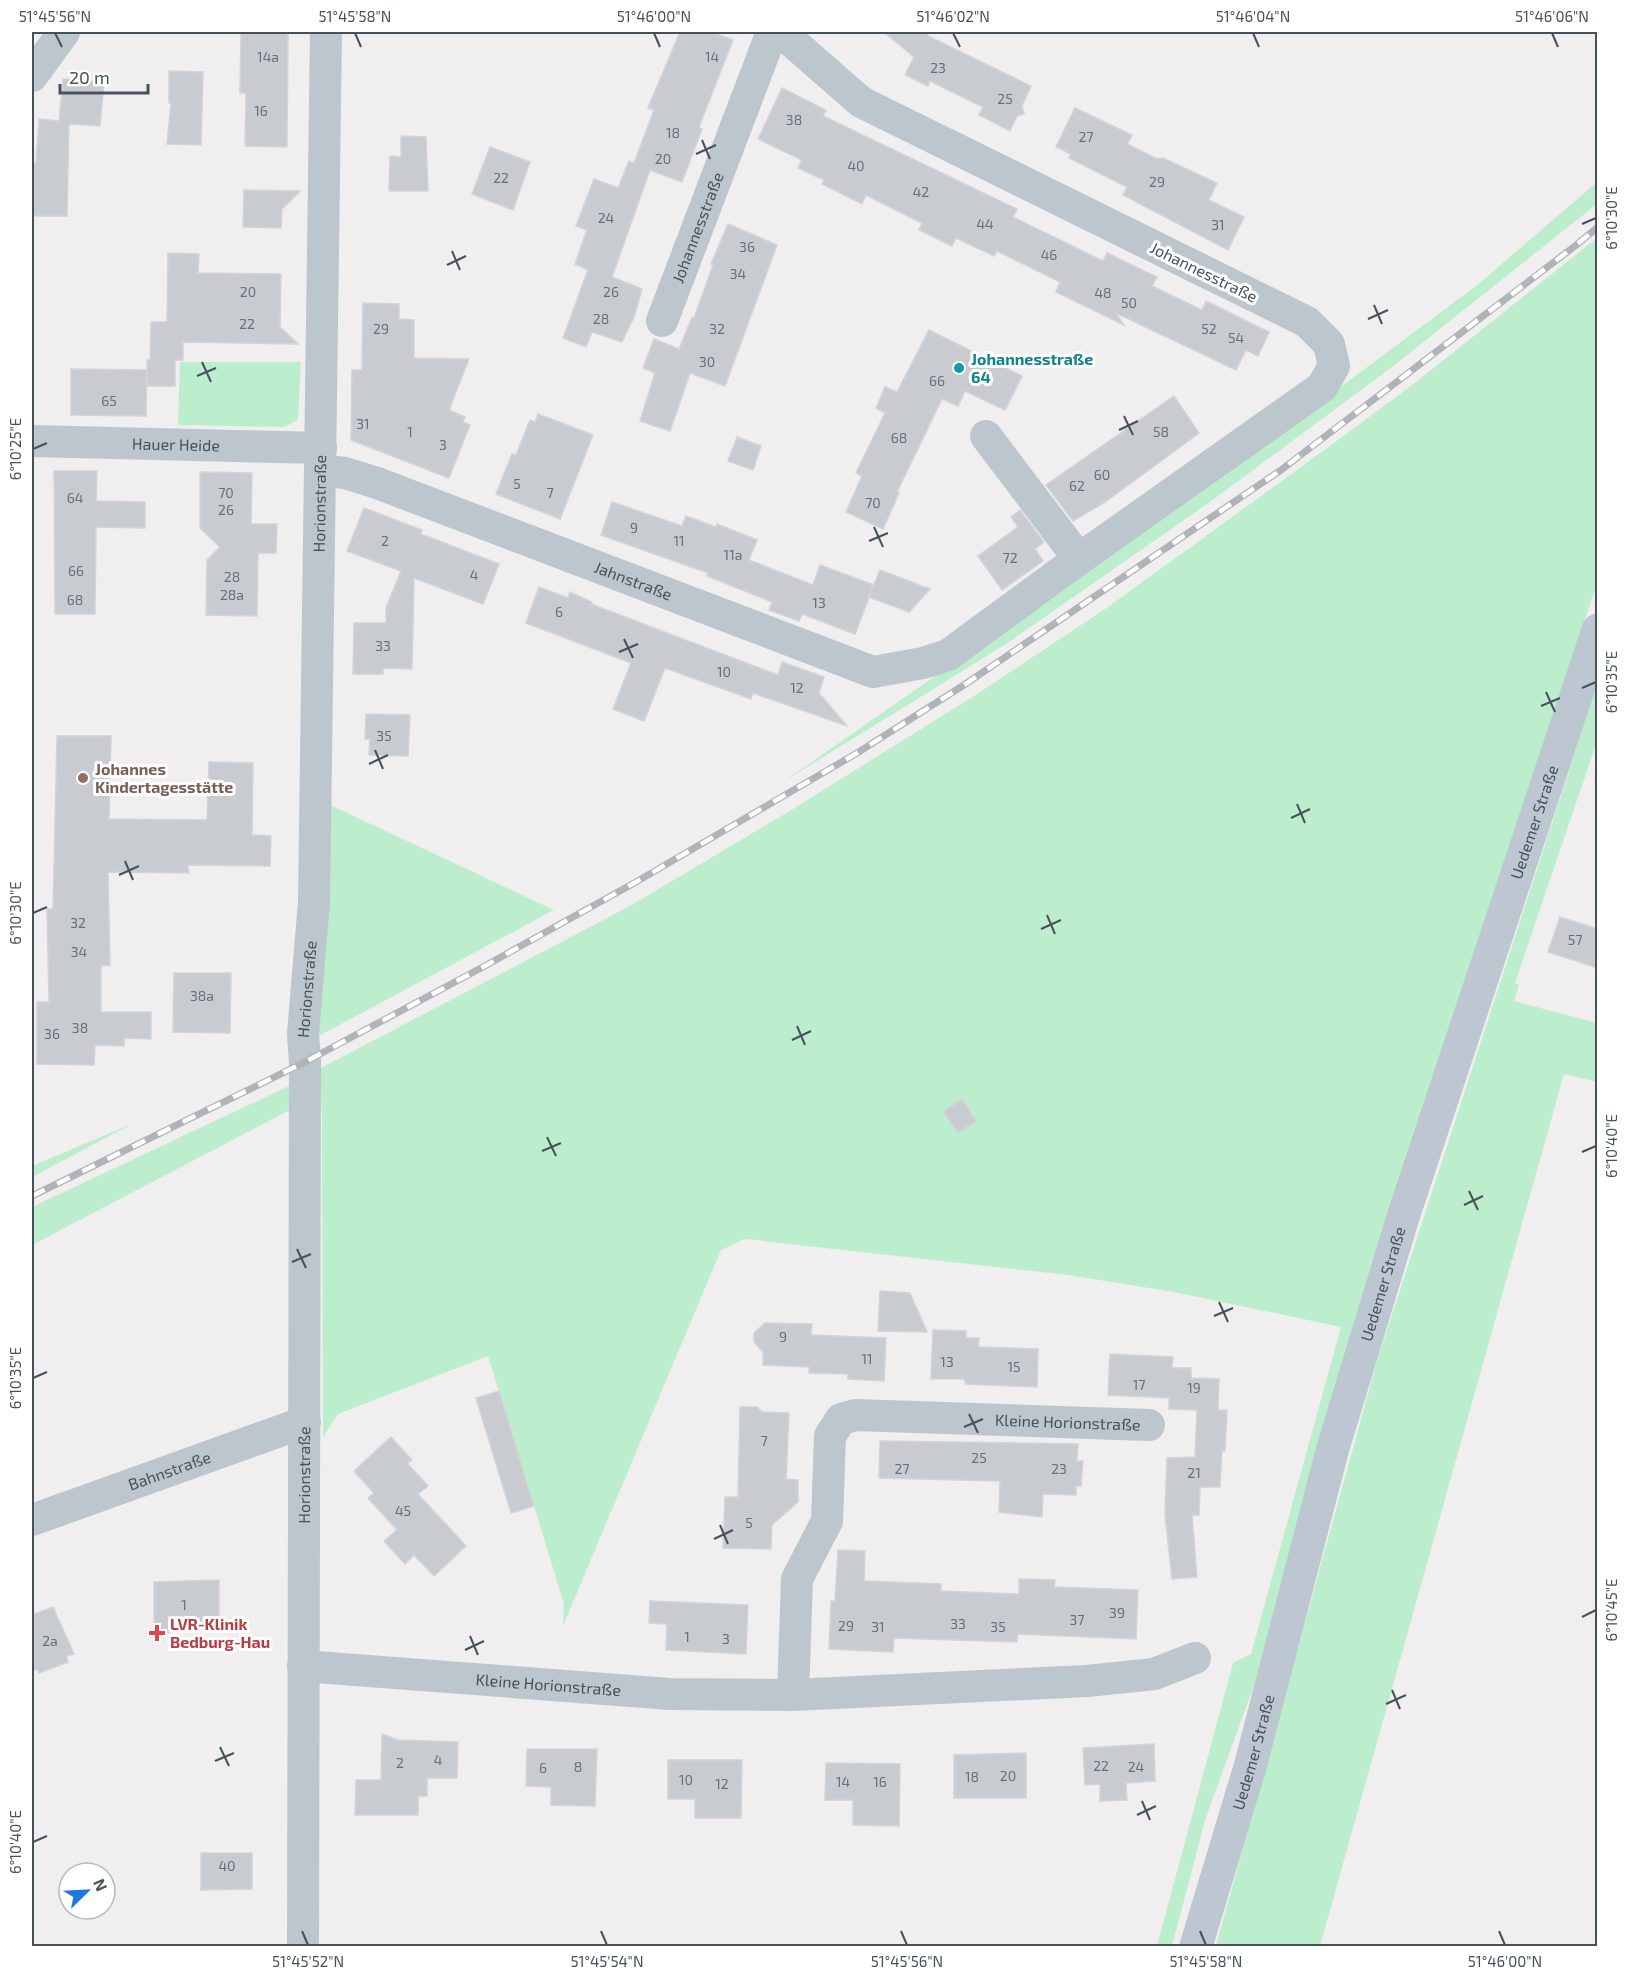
<svg xmlns="http://www.w3.org/2000/svg" width="1629" height="1978" font-family="'Exo 2',sans-serif">
	<rect width="100%" height="100%" fill="#f0eeee"/>
	<!-- green -->
	<g fill="#bceecd">
		<polygon points="1597,182 1597,204 1392,367 1210,502 1006,644 783,782 1205,488 1476,286"/>
		<polygon points="1597,238 1597,583 1350,1339 1263,1661 1206,1817 1172,1946 1157,1946 1233,1663 1251,1654 1341,1327 1174,1292 1068,1275 745,1239 721,1250 563,1626 564,1604 488,1356 338,1414 323,1437 322,1114 319,1069 630,906 793,809 971,698 1108,607 1330,446 1416,382"/>
		<polygon points="180,362 301,362 298,420 284,427 178,425"/>
		<polygon points="1597,685 1597,741 1515,983 1519,985 1514,1001 1597,1023 1597,1082 1564,1074 1320,1946 1216,1946 1377,1361"/>
		<polygon points="328,804 554,910 317,1037"/>
		<polygon points="289,1086 290,1110 32,1245 32,1207"/>
		<polygon points="134,1123 32,1177 32,1166"/>
	</g>
	<!-- building -->
	<g fill="#c8cbd0" stroke="#d2d4d9" stroke-width="1.5">
		<polygon points="241,32 288,32 287,147 245,146 246,93 240,93"/>
		<polygon points="680,32 711,32 733,40 699,127 702,129 682,182 650,170 617,263 612,277 642,289 634,317 622,342 592,332 586,347 563,338 588,270 575,264 587,230 576,226 594,179 618,188 629,161 634,163 654,110 648,108"/>
		<polygon points="884,32 928,32 928,36 1031,86 1022,106 1024,114 1017,116 1010,131 979,115 983,107 930,81 928,86 905,75 914,57"/>
		<polygon points="169,71 203,72 201,145 167,144 171,103 169,103"/>
		<polygon points="63,79 104,82 100,126 69,124 67,216 32,216 32,163 36,163 39,119 59,121"/>
		<polygon points="782,88 826,110 823,116 1017,209 1013,217 1103,261 1107,253 1157,277 1152,286 1202,310 1206,301 1269,332 1258,356 1246,350 1236,370 1116,313 1124,325 1056,292 1060,282 997,251 994,256 956,238 952,246 919,230 922,223 866,195 862,204 822,184 824,180 798,168 802,160 758,139"/>
		<polygon points="1075,108 1132,135 1127,144 1157,159 1163,158 1217,183 1209,200 1244,217 1228,250 1123,195 1127,187 1069,158 1071,154 1056,147"/>
		<polygon points="401,136 426,137 428,191 389,191 390,156 401,157"/>
		<polygon points="490,147 530,162 513,210 472,194"/>
		<polygon points="244,190 300,191 282,209 281,228 243,227"/>
		<polygon points="728,224 777,245 725,386 690,373 670,431 640,421 655,373 643,368 654,339 679,349 692,317 694,318 713,265 711,264"/>
		<polygon points="168,253 199,254 198,273 281,274 280,327 298,344 183,342 183,360 175,360 175,386 147,386 147,360 150,360 151,322 167,322"/>
		<polygon points="363,303 399,304 399,319 414,320 414,358 469,359 449,410 465,417 463,422 470,425 449,478 351,440 352,370 362,370"/>
		<polygon points="929,330 1022,376 1005,410 965,391 958,406 942,399 897,492 899,493 883,529 846,512 862,476 856,473 885,413 876,408 885,387 897,392"/>
		<polygon points="71,369 147,370 146,416 71,415"/>
		<polygon points="1174,396 1199,433 1105,502 1073,521 1046,485"/>
		<polygon points="538,414 593,435 560,519 496,494 512,454 516,455 530,420 535,422"/>
		<polygon points="737,437 761,446 753,470 728,461"/>
		<polygon points="54,471 97,471 96,501 145,502 145,528 96,527 95,614 55,614"/>
		<polygon points="200,472 252,473 251,524 277,524 276,553 258,553 257,616 206,615 207,560 220,547 200,528"/>
		<polygon points="612,502 682,526 686,516 716,527 717,524 757,540 749,560 813,585 820,565 874,585 855,634 802,614 799,621 769,610 772,602 707,576 708,573 601,535"/>
		<polygon points="364,508 422,530 421,534 499,564 483,604 414,578 412,669 383,668 383,674 353,674 354,623 386,623 386,608 401,571 347,551"/>
		<polygon points="1020,510 1044,542 1035,549 1043,561 1002,590 978,556 1018,527 1011,517"/>
		<polygon points="880,570 930,589 909,612 869,597"/>
		<polygon points="539,587 568,598 570,592 592,602 591,604 778,675 782,662 824,677 819,693 847,726 753,693 751,699 665,668 644,721 613,709 631,663 526,623"/>
		<polygon points="366,714 410,715 408,756 369,755 370,739 365,739"/>
		<polygon points="57,736 111,736 109,819 207,820 209,762 253,763 252,835 271,836 270,866 188,865 189,873 108,872 110,965 101,966 101,1012 151,1012 151,1039 124,1038 124,1046 95,1045 94,1065 37,1064 37,1002 49,1002 47,909 53,909"/>
		<polygon points="1560,917 1598,929 1598,968 1548,952"/>
		<polygon points="174,973 231,973 230,1033 173,1032"/>
		<polygon points="962,1099 976,1121 958,1133 943,1112"/>
		<polygon points="880,1291 910,1293 927,1332 878,1331"/>
		<polygon points="765,1323 812,1324 811,1335 886,1338 884,1381 848,1379 848,1374 809,1373 809,1367 763,1365 763,1352 754,1342 754,1333"/>
		<polygon points="933,1330 966,1331 966,1338 979,1338 978,1347 1038,1349 1037,1387 966,1384 964,1379 931,1379"/>
		<polygon points="1110,1354 1173,1357 1172,1368 1191,1368 1191,1378 1219,1379 1218,1410 1227,1410 1225,1451 1222,1451 1220,1487 1200,1487 1199,1515 1192,1515 1197,1577 1172,1579 1165,1514 1167,1458 1195,1457 1197,1410 1169,1409 1169,1398 1108,1395"/>
		<polygon points="499,1391 534,1506 511,1513 476,1398"/>
		<polygon points="740,1407 757,1407 762,1412 789,1413 786,1479 798,1480 798,1502 772,1525 771,1549 723,1548 725,1497 738,1497"/>
		<polygon points="391,1437 412,1460 407,1463 428,1486 418,1494 466,1546 434,1576 414,1555 405,1564 384,1541 397,1530 368,1498 374,1493 354,1471"/>
		<polygon points="880,1441 1078,1444 1077,1461 1083,1461 1081,1486 1076,1486 1076,1495 1043,1494 1042,1517 999,1512 1000,1481 879,1478"/>
		<polygon points="838,1550 865,1551 864,1581 941,1584 941,1591 1019,1594 1019,1579 1055,1580 1054,1587 1138,1590 1136,1639 1018,1634 1017,1642 894,1638 893,1652 829,1649 831,1601 835,1601"/>
		<polygon points="219,1580 219,1627 196,1627 196,1631 154,1633 154,1582"/>
		<polygon points="650,1601 748,1605 746,1654 666,1650 667,1624 649,1623"/>
		<polygon points="53,1607 74,1654 66,1656 68,1662 39,1673 37,1669 32,1671 32,1615"/>
		<polygon points="382,1734 398,1740 458,1742 457,1778 427,1778 427,1796 418,1796 418,1815 355,1815 356,1780 381,1780"/>
		<polygon points="1154,1744 1155,1781 1126,1783 1127,1800 1100,1801 1100,1784 1085,1785 1083,1748"/>
		<polygon points="527,1749 597,1749 595,1806 551,1805 551,1787 526,1786"/>
		<polygon points="1026,1753 1026,1798 954,1798 954,1755"/>
		<polygon points="668,1760 742,1760 741,1818 695,1818 695,1799 668,1799"/>
		<polygon points="826,1763 900,1764 899,1826 853,1825 853,1800 825,1800"/>
		<polygon points="201,1853 252,1853 252,1889 201,1890"/>
	</g>
	<g fill="none" stroke-linecap="round" stroke-linejoin="round">
		<!-- minor -->
		<g stroke="#bcc6cd" stroke-width="32">
			<polyline points="32,76 64,32"/>
			<path id="s1" d="M662,321L772,32"/>
			<polyline points="986,436 1079,559"/>
			<path id="s2" d="M32,441L321,448"/>
			<path id="s3" d="M320,470L345,473L377,483L873,672L923,663L948,655L1079,559L1322,387L1334,366L1329,344L1307,322L861,102L781,32"/>
			<path id="s4" d="M32,1520L305,1422"/>
			<path id="s5" d="M303,1666L670,1694L793,1695L1087,1681L1154,1674L1195,1658"/>
			<path id="s6" d="M793,1695L797,1579L827,1521L830,1436L841,1419L856,1415L1149,1425"/>
			<path id="s7" d="M303,1946L305,1062L303,1034L314,902L326,32"/>
		</g>
		<!-- secondary -->
		<path stroke="#bcc7d2" stroke-width="33" id="s8" d="M1196,1946L1250,1767L1333,1448L1404,1214L1598,630"/>
		<defs>
			<polyline id="rail" points="32,1196 305,1062 483,967 636,882 857,753 964,685 1281,470 1575,246 1598,227"/>
		</defs>
		<!-- rail casing -->
		<use href="#rail" stroke="#b0b3b8" stroke-width="7"/>
		<!-- rail -->
		<use href="#rail" stroke="#fff" stroke-width="4.5" stroke-dasharray="14" stroke-linecap="butt"/>
	</g>
	<!-- ticks -->
	<path fill="none" stroke="#46525b" stroke-width="2" d="M55,33L62,47M355,33L361,47M654,33L660,47M953,33L960,47M1253,33L1259,47M1552,33L1558,47M702,140L710,159M696,154L716,145M1582,224L1596,218M452,251L460,270M447,265L466,256M1374,305L1382,324M1368,319L1388,310M202,362L211,382M197,376L216,368M1124,416L1133,435M1119,430L1138,421M33,449L47,443M874,527L883,547M869,541L888,533M624,639L633,658M619,652L638,644M1582,688L1596,682M1546,692L1555,712M1541,706L1560,698M375,750L383,769M369,764L388,755M1297,804L1305,823M1291,818L1310,809M125,861L133,880M119,875L139,866M33,913L47,907M1047,915L1055,934M1041,929L1061,920M797,1026L805,1045M792,1040L811,1031M547,1137L556,1156M542,1151L561,1143M1582,1152L1596,1146M1469,1191L1478,1210M1464,1205L1483,1196M297,1249L306,1268M292,1262L311,1254M1219,1302L1228,1322M1214,1316L1233,1308M33,1378L47,1372M969,1414L978,1433M964,1427L983,1419M720,1525L728,1544M714,1539L733,1530M1582,1617L1596,1610M470,1636L478,1655M465,1650L484,1641M1392,1690L1400,1709M1386,1704L1406,1695M220,1747L229,1766M215,1761L234,1753M1142,1801L1150,1820M1137,1815L1156,1806M33,1842L47,1836M302,1931L308,1945M601,1931L607,1945M901,1931L907,1945M1200,1931L1206,1945M1499,1931L1505,1945"/>
	<!-- markers -->
	<circle fill="#0f9aa8" stroke="#fff" stroke-width="2" cx="959" cy="368" r="6"/>
	<circle fill="#8d6e63" stroke="#fff" stroke-width="2" cx="83" cy="778" r="6"/>
	<path fill="#e0444e" stroke="#fff" stroke-width="2" d="M154 1624h6v6h6v6h-6v6h-6v-6h-6v-6h6z"/>
	<g text-anchor="middle" stroke-width="6" stroke-linejoin="round" paint-order="stroke">
		<!-- number labels -->
		<g font-size="14" fill="#667078">
			<text x="268" y="62">14a</text>
			<text x="712" y="62">14</text>
			<text x="938" y="73">23</text>
			<text x="1005" y="104">25</text>
			<text x="261" y="116">16</text>
			<text x="794" y="125">38</text>
			<text x="673" y="138">18</text>
			<text x="1086" y="142">27</text>
			<text x="663" y="164">20</text>
			<text x="856" y="171">40</text>
			<text x="501" y="183">22</text>
			<text x="1157" y="187">29</text>
			<text x="921" y="197">42</text>
			<text x="606" y="223">24</text>
			<text x="985" y="229">44</text>
			<text x="1218" y="230">31</text>
			<text x="747" y="252">36</text>
			<text x="1049" y="260">46</text>
			<text x="738" y="279">34</text>
			<text x="248" y="297">20</text>
			<text x="611" y="297">26</text>
			<text x="1103" y="298">48</text>
			<text x="1129" y="308">50</text>
			<text x="601" y="324">28</text>
			<text x="247" y="329">22</text>
			<text x="381" y="334">29</text>
			<text x="717" y="334">32</text>
			<text x="1209" y="334">52</text>
			<text x="1236" y="343">54</text>
			<text x="707" y="367">30</text>
			<text x="937" y="386">66</text>
			<text x="109" y="406">65</text>
			<text x="363" y="429">31</text>
			<text x="410" y="437">1</text>
			<text x="1161" y="437">58</text>
			<text x="899" y="443">68</text>
			<text x="443" y="450">3</text>
			<text x="1102" y="480">60</text>
			<text x="517" y="489">5</text>
			<text x="1077" y="491">62</text>
			<text x="226" y="498">70</text>
			<text x="550" y="498">7</text>
			<text x="75" y="503">64</text>
			<text x="873" y="508">70</text>
			<text x="226" y="515">26</text>
			<text x="634" y="533">9</text>
			<text x="385" y="546">2</text>
			<text x="679" y="546">11</text>
			<text x="733" y="560">11a</text>
			<text x="1010" y="563">72</text>
			<text x="76" y="576">66</text>
			<text x="474" y="580">4</text>
			<text x="232" y="582">28</text>
			<text x="232" y="600">28a</text>
			<text x="75" y="605">68</text>
			<text x="819" y="608">13</text>
			<text x="559" y="617">6</text>
			<text x="383" y="651">33</text>
			<text x="724" y="677">10</text>
			<text x="797" y="693">12</text>
			<text x="384" y="741">35</text>
			<text x="78" y="928">32</text>
			<text x="1575" y="945">57</text>
			<text x="79" y="957">34</text>
			<text x="202" y="1001">38a</text>
			<text x="80" y="1033">38</text>
			<text x="52" y="1039">36</text>
			<text x="783" y="1342">9</text>
			<text x="867" y="1364">11</text>
			<text x="947" y="1367">13</text>
			<text x="1014" y="1372">15</text>
			<text x="1139" y="1390">17</text>
			<text x="1194" y="1393">19</text>
			<text x="764" y="1446">7</text>
			<text x="979" y="1463">25</text>
			<text x="902" y="1474">27</text>
			<text x="1059" y="1474">23</text>
			<text x="1194" y="1478">21</text>
			<text x="403" y="1516">45</text>
			<text x="749" y="1528">5</text>
			<text x="184" y="1610">1</text>
			<text x="1117" y="1618">39</text>
			<text x="1077" y="1625">37</text>
			<text x="958" y="1629">33</text>
			<text x="846" y="1631">29</text>
			<text x="878" y="1632">31</text>
			<text x="998" y="1632">35</text>
			<text x="687" y="1642">1</text>
			<text x="726" y="1644">3</text>
			<text x="50" y="1646">2a</text>
			<text x="438" y="1765">4</text>
			<text x="400" y="1768">2</text>
			<text x="1101" y="1771">22</text>
			<text x="578" y="1772">8</text>
			<text x="1136" y="1772">24</text>
			<text x="543" y="1773">6</text>
			<text x="1008" y="1781">20</text>
			<text x="972" y="1782">18</text>
			<text x="686" y="1785">10</text>
			<text x="843" y="1787">14</text>
			<text x="880" y="1787">16</text>
			<text x="722" y="1789">12</text>
			<text x="227" y="1871">40</text>
		</g>
		<!-- street labels -->
		<g font-size="16" fill="#46525b" stroke="#fff">
			<text dy="6" stroke="none"><textPath href="#s1" startOffset="100">Johannesstraße</textPath></text>
			<text transform="translate(1204 272) rotate(26)" y="6">Johannesstraße</text>
			<text dy="6" stroke="none"><textPath href="#s2" startOffset="144">Hauer Heide</textPath></text>
			<text dy="6" stroke="none"><textPath href="#s7" startOffset="1443">Horionstraße</textPath></text>
			<text dy="6" stroke="none"><textPath href="#s3" startOffset="333">Jahnstraße</textPath></text>
			<text dy="6" stroke="none"><textPath href="#s8" startOffset="1174">Uedemer Straße</textPath></text>
			<text dy="6" stroke="none"><textPath href="#s7" startOffset="957">Horionstraße</textPath></text>
			<text dy="6" stroke="none"><textPath href="#s8" startOffset="688">Uedemer Straße</textPath></text>
			<text dy="6" stroke="none"><textPath href="#s6" startOffset="514">Kleine Horionstraße</textPath></text>
			<text dy="6" stroke="none"><textPath href="#s4" startOffset="146">Bahnstraße</textPath></text>
			<text dy="6" stroke="none"><textPath href="#s7" startOffset="471">Horionstraße</textPath></text>
			<text dy="6" stroke="none"><textPath href="#s5" startOffset="246">Kleine Horionstraße</textPath></text>
			<text dy="6" stroke="none"><textPath href="#s8" startOffset="202">Uedemer Straße</textPath></text>
		</g>
		<!-- culture labels -->
		<g font-size="16" font-weight="bold" fill="#0d838f" stroke="#fff" text-anchor="start">
			<text x="971" y="365">Johannesstraße<tspan x="971" dy="18">64</tspan></text>
		</g>
		<!-- education labels -->
		<g font-size="16" font-weight="bold" fill="#785e54" stroke="#fff" text-anchor="start">
			<text x="95" y="775">Johannes<tspan x="95" dy="18">Kindertagesstätte</tspan></text>
		</g>
		<!-- health labels -->
		<g font-size="16" font-weight="bold" fill="#be3a42" stroke="#fff" text-anchor="start">
			<text x="170" y="1630">LVR-Klinik<tspan x="170" dy="18">Bedburg-Hau</tspan></text>
		</g>
	</g>
	<!-- border -->
	<rect width="1629" height="1978" fill="none" stroke="#ffffff" stroke-width="66"/>
	<!-- north arrow -->
	<g transform="translate(87 1891) rotate(66)"><circle r="28" fill="#ffffff" stroke="#b5babd" stroke-width="1.5"/>
	<path d="M0-4.5L10 22L0 15L-10 22Z" fill="#1c78dc"/>
	<text y="-9" font-size="16" font-weight="bold" text-anchor="middle" fill="#46525b">N</text>
	</g>
	<!-- scale -->
	<path d="M60 84v9h88v-9" fill="none" stroke="#46525b" stroke-width="3"/>
	<text x="69" y="84" font-size="18" fill="#46525b" stroke="#ffffff" stroke-width="4.5" paint-order="stroke">20 m</text>
	<rect x="33" y="33" width="1563" height="1912" fill="none" stroke="#46525b" stroke-width="2"/>
	<g font-size="15" text-anchor="middle" fill="#46525b">
		<text x="55" y="22">51°45'56"N</text>
		<text x="355" y="22">51°45'58"N</text>
		<text x="654" y="22">51°46'00"N</text>
		<text x="953" y="22">51°46'02"N</text>
		<text x="1253" y="22">51°46'04"N</text>
		<text x="1552" y="22">51°46'06"N</text>
		<text transform="translate(1612 218) rotate(-90)" y="5">6°10'30"E</text>
		<text transform="translate(16 449) rotate(-90)" y="5">6°10'25"E</text>
		<text transform="translate(1612 682) rotate(-90)" y="5">6°10'35"E</text>
		<text transform="translate(16 913) rotate(-90)" y="5">6°10'30"E</text>
		<text transform="translate(1612 1146) rotate(-90)" y="5">6°10'40"E</text>
		<text transform="translate(16 1378) rotate(-90)" y="5">6°10'35"E</text>
		<text transform="translate(1612 1610) rotate(-90)" y="5">6°10'45"E</text>
		<text transform="translate(16 1842) rotate(-90)" y="5">6°10'40"E</text>
		<text x="308" y="1967">51°45'52"N</text>
		<text x="607" y="1967">51°45'54"N</text>
		<text x="907" y="1967">51°45'56"N</text>
		<text x="1206" y="1967">51°45'58"N</text>
		<text x="1505" y="1967">51°46'00"N</text>
	</g>
</svg>
